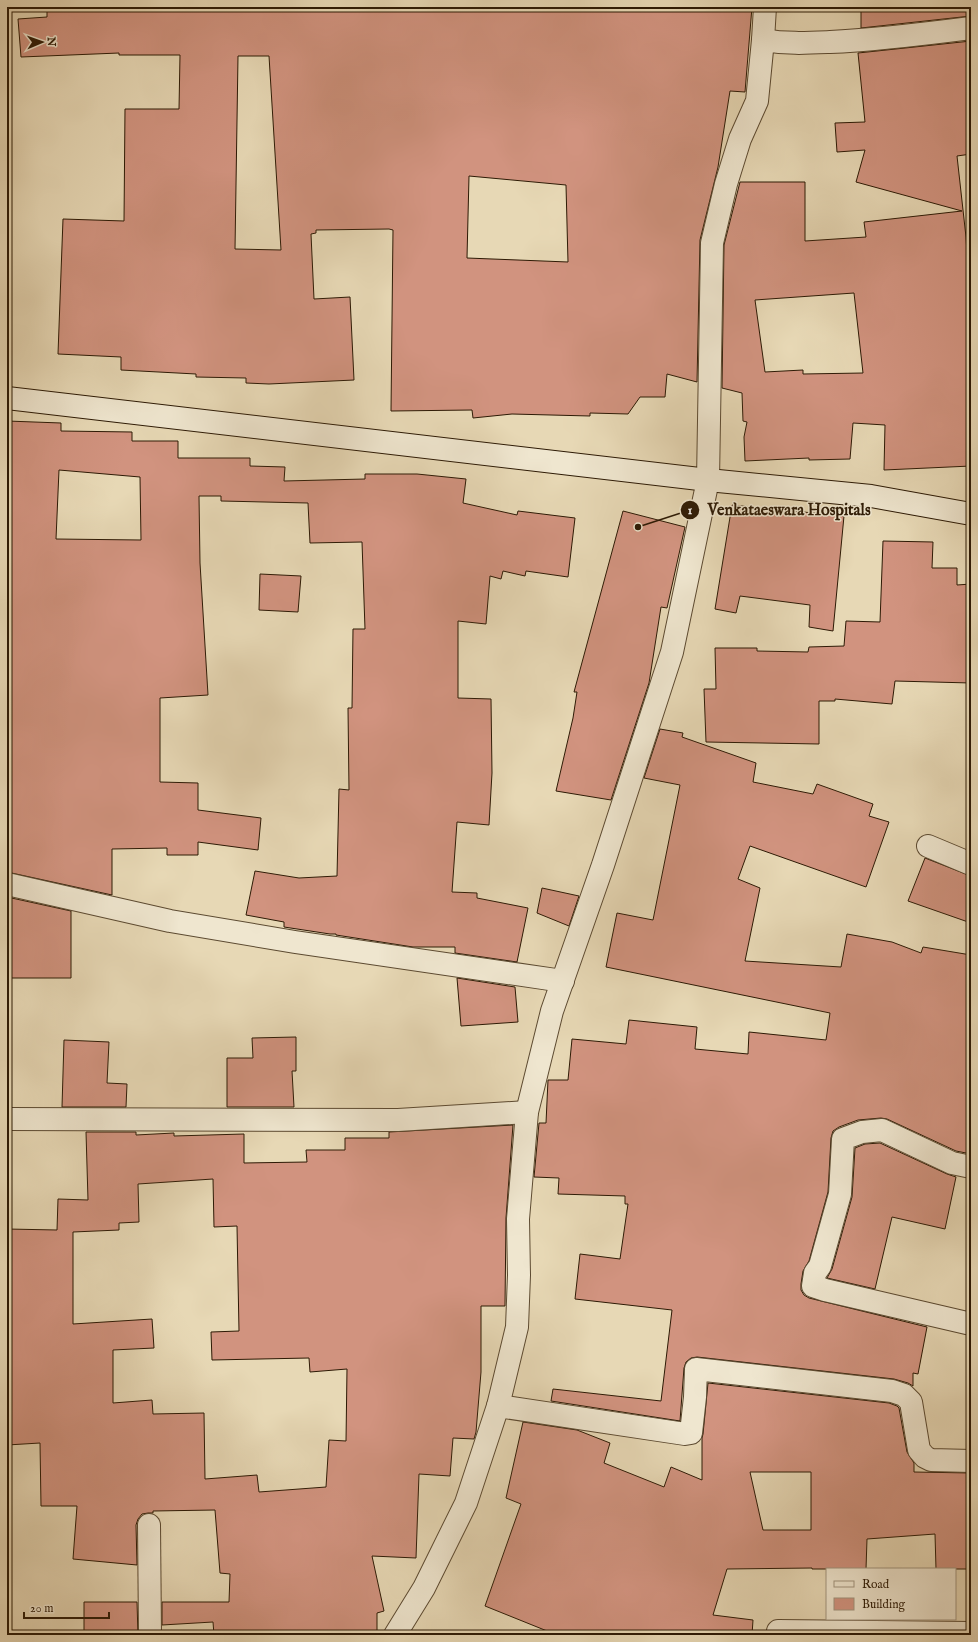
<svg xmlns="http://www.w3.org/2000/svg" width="978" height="1642" font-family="'IM FELL English',serif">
	<rect width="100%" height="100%" fill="#e7d8b5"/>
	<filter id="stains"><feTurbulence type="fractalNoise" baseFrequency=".005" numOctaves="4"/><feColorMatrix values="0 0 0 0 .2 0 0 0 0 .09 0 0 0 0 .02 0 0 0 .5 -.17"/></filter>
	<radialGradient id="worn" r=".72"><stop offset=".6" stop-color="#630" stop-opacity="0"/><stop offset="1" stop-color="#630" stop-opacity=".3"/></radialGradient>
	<!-- building -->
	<g fill="#d1937f" stroke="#2d1a05" fill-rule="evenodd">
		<path d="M47,7H752L745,92L730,91L718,167L700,240L697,382L667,374L665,397H640L628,414L590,413V416L512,414L473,418L472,410L391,411L393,230L389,229L316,230V233L311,234L314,299L350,297L354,380L269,384L246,383V378L196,377V374L121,370V357L58,354L63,219L124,221L125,109H179L180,55H119V53L21,57L18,19L47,17ZM238,56H269L281,250L235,249ZM469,176L566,185L568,262L467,258Z"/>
		<polygon points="861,7 971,7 971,16 861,28"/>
		<path d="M971,41V154L957,156L966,237L971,317V466L884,470L885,425L853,423L850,459L809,460V458L745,461L744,437L747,422L743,421L742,393L722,388L724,245L740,182H805V241L866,237L864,222L962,211L856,182L865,150L837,152L835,123L865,122L858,53ZM854,293L863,373L803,374V370L765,372L755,300Z"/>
		<path d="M7,421L61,423V431L132,432V441H178V458H250V466L285,467L284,481L365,479V474H417L466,479L463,503L517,515L518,511L575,518L568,577L526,571L525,576L503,571L501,579L490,576L486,624L458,621V698L491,699L492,773L489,825L457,822L452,892L477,893V898L528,908L517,962L455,953V947H413L336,935V934H330L284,927V922L246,915L255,871L299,878L337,876L339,789L349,790L348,708H352L353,629H365L362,542L310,543L308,503L221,501V496H199L200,563L208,695L160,698V782L198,783V810L261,818L258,850L198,842V855H167V848L112,849V895L7,872ZM59,470L140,477L141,540L56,539Z"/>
		<polygon points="732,505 844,516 833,631 809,627 810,605 740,596 736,613 715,609"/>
		<polygon points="623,511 685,527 667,608 661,607 649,683 611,800 556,791 573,718 577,692 574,692"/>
		<polygon points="883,541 933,542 932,568 957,568 957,585 971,584 971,683 895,681 892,704 835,699 835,701 819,701 819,744 706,742 704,689 716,689 715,648 757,648 757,651 808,652 809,647 844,646 846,621 880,622"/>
		<polygon points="260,574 301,576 298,612 259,610"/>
		<polygon points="660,729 683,733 682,737 756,763 753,782 813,794 817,784 873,804 869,816 889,822 866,887 750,846 738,879 760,888 745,961 841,967 847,934 892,942 921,953 923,947 971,955 971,1154 956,1151 887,1119 881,1118 858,1120 839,1127 833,1131 831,1138 828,1192 809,1261 803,1271 801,1284 801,1290 804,1295 809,1298 927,1327 918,1374 913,1373 913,1386 908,1383 894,1379 697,1357 691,1358 686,1362 684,1368 680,1421 551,1401 553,1389 661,1401 672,1310 575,1299 580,1254 620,1259 628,1204 625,1204 625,1196 558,1194 559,1178 534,1177 539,1123 546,1123 548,1080 568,1080 572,1039 626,1044 629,1020 697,1027 695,1049 748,1054 749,1032 826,1040 830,1013 606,967 617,913 653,920 680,785 644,778"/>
		<polygon points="925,858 971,876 971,923 908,901"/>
		<polygon points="542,888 579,896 569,926 537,913"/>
		<polygon points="7,897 71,911 71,978 7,978"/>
		<polygon points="457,978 515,987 518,1022 461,1026"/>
		<polygon points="296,1037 296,1071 292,1071 294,1107 227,1107 227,1058 253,1058 252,1038"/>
		<polygon points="64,1040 109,1042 107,1083 127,1084 126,1107 62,1107"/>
		<path d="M513,1125L506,1218L505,1306H481V1372L476,1432L474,1439L453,1438L450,1476L419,1474L416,1558L372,1556L384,1611L377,1613V1635H214L213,1622L162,1625V1602H229L230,1574L220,1573L215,1510L153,1511V1513H148L142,1514L138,1519L136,1525L137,1565L73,1559L77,1506H41L40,1443L7,1445V1229L57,1230L58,1199L88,1200L86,1132H136V1135L174,1133V1136L244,1134V1163L307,1162L306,1150H345V1138H389V1132ZM213,1179L214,1227L237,1226L239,1331L211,1332L212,1360L309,1358L310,1372L347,1369L346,1441L329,1440L326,1487L259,1492L257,1475L205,1479L204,1413L153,1414L152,1400L113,1403V1350L154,1348L152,1319L73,1324V1232L119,1230V1223L139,1222L138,1184Z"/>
		<polygon points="880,1143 947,1174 956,1177 945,1229 892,1217 875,1289 827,1278 832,1269 852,1197 855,1148 865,1144"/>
		<path d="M708,1383L889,1403L897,1406L899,1408L907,1452L914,1463V1472L971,1473V1569H936L935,1534L867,1539L866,1569H812V1568L727,1569L713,1615L753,1620L752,1635H557L485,1606L521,1504L506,1498L523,1422L577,1430L610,1443L604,1463L664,1487L671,1467L702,1480V1438L703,1434ZM750,1472H811V1530H763Z"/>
		<polygon points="84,1602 137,1602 138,1635 84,1635"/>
	</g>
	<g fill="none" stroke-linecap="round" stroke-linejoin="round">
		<defs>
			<g id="street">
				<polyline points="763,40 765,7"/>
				<polyline points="928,846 971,864"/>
				<polyline points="7,884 170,921 295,942 563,981"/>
				<polyline points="7,1119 398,1120 527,1112"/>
				<polyline points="971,1167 952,1163 882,1130 862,1132 843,1139 840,1194 820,1266 815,1273 813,1286 825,1290 971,1324"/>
				<polyline points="498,1406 685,1434 691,1433 695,1397 696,1369 892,1391 904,1395 911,1402 919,1450 925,1457 931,1460 971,1461"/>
				<polyline points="149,1525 150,1635"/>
				<polyline points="778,1631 971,1633"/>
				<path d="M395,1635L424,1588L466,1503L498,1406L517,1327L519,1275L518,1219L527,1112L552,1011L603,865L672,652L708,480L712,243L726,184L740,139L757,101L763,40C787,44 806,43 830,42C877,40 924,34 971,28"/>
			</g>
			<polyline id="secondary" points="7,398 708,480 871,496 971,514"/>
		</defs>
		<!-- street casing -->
		<use href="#street" stroke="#5c4a31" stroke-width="24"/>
		<!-- secondary casing -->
		<use href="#secondary" stroke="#2d1a05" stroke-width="24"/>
		<!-- street -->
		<use href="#street" stroke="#efe6cf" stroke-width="22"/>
		<!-- secondary -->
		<use href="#secondary" stroke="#efe6cf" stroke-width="22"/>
	</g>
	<!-- callouts -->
	<path fill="none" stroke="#2d1a05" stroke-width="1.5" d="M638 527L690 510"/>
	<g fill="#2d1a05" stroke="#efe6cf" stroke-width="1.5">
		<circle cx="638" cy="527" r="4"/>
		<circle cx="690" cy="510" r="10"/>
	</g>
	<g font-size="12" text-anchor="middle" font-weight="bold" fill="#fff">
		<text x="690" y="514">1</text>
	</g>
	<g font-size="16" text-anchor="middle" font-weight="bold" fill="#2d1a05" stroke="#efe6cf" stroke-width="3" stroke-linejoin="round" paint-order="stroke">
		<text x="789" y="515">Venkataeswara Hospitals</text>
	</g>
	<!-- margin -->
	<rect width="978" height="1642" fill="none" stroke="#e7d8b5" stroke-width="24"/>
	<rect x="8" y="8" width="962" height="1626" fill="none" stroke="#2d1a05" stroke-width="2"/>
	<rect x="12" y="12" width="954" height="1618" fill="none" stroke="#2d1a05"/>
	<!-- legend -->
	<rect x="826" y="1568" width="130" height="52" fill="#efe6cf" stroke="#a1947e"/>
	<rect x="834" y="1581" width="20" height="6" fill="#efe6cf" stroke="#a1947e"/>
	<text x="862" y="1588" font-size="12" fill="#2d1a05">Road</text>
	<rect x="834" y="1598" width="20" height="12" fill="#d1937f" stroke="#a1947e"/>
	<text x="862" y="1608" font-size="12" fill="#2d1a05">Building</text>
	<!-- north arrow -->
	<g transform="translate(42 42) rotate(88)" stroke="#efe6cf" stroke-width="3" paint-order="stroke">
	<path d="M0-3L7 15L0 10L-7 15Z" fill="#2d1a05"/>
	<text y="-6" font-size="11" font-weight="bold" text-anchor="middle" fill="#2d1a05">N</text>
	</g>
	<!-- scale -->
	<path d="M24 1612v6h85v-6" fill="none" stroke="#2d1a05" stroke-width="2"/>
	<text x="30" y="1612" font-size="12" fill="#2d1a05" stroke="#efe6cf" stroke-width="3" paint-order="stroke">20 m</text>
	<rect width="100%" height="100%" filter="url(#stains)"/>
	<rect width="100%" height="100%" fill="url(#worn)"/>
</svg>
